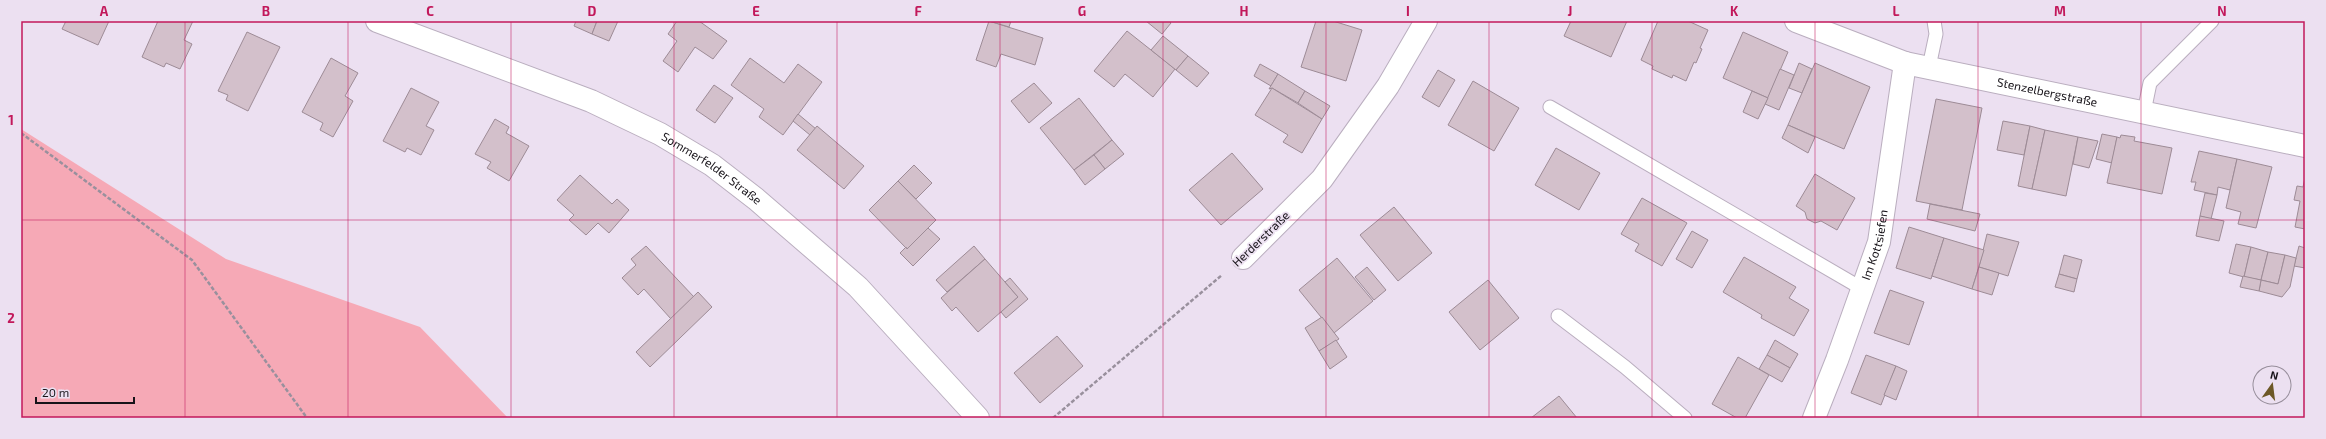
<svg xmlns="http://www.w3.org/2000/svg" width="2326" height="439" font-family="'Exo 2',sans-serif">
	<rect width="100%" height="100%" fill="#ece0f1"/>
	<!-- green -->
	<polygon fill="#f6a9b6" points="21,129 226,259 420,327 508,418 21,418"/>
	<!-- building -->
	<g fill="#d3c0cb" stroke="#9d8b96">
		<polygon points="66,21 109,21 98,45 62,29"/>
		<polygon points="158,21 193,21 184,40 192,44 180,69 166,63 164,67 142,57"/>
		<polygon points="576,21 597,21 592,34 574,26"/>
		<polygon points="597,21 618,21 609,41 592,34"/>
		<polygon points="677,21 699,21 727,41 713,59 695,47 678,72 663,61 677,41 668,34"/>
		<polygon points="989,21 1043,38 1035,65 1001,54 996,67 976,60"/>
		<polygon points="989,21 1011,21 1009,27"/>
		<polygon points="1146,21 1169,21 1171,23 1162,34"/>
		<polygon points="1316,21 1333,21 1362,30 1346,81 1301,67"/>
		<polygon points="1571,21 1627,21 1611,57 1564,36"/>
		<polygon points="1658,21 1688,21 1708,30 1700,48 1702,49 1696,63 1694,62 1686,81 1673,75 1672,78 1652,69 1653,66 1641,60"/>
		<polygon points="1127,31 1175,69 1153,97 1125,74 1114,87 1094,71"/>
		<polygon points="247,32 280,47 248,111 226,100 228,95 218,91"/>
		<polygon points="1743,32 1788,52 1768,98 1723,78"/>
		<polygon points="1163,36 1188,56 1176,70 1151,50"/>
		<polygon points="1188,56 1209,73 1197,87 1176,70"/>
		<polygon points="331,58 358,73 345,96 353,101 333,137 320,130 323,123 302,112"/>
		<polygon points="750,58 784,83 798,64 822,82 783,135 759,117 764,109 731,85"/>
		<polygon points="1799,63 1812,69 1802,93 1789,88"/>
		<polygon points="1815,63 1870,87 1844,149 1788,125"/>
		<polygon points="1260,64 1278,74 1271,86 1254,76"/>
		<polygon points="1780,69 1794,75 1779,110 1765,104"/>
		<polygon points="1438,70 1455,80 1439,107 1422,97"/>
		<polygon points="1278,74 1305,91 1298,103 1272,88 1269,89"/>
		<polygon points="1473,81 1519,108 1494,151 1448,125"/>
		<polygon points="1034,83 1052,103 1029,123 1011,101"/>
		<polygon points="714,85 733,98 715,123 696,110"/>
		<polygon points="411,88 439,102 426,126 434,130 421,155 407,148 405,152 383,141"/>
		<polygon points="1272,88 1322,119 1302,153 1283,142 1288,135 1255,115"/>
		<polygon points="1305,91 1330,106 1322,119 1298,103"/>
		<polygon points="1752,91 1768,98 1758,119 1743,112"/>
		<polygon points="1079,98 1112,140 1074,170 1040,128"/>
		<polygon points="1936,99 1982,108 1962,210 1916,201"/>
		<polygon points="798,114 816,129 810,135 793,121"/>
		<polygon points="495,119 509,127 506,133 529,146 509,181 487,168 491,162 475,154"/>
		<polygon points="2003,121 2030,126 2024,155 1997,150"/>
		<polygon points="1788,125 1815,137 1808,153 1782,138"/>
		<polygon points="817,126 864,166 844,189 797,150"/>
		<polygon points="2030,126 2045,130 2032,189 2018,186"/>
		<polygon points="2045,130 2078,137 2066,196 2032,189"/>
		<polygon points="2102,134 2117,137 2112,163 2096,159"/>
		<polygon points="2121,135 2135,137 2134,141 2172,148 2162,194 2107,183 2117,137 2120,138"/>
		<polygon points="2078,137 2098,141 2089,168 2073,164"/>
		<polygon points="1112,140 1124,154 1105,169 1094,155"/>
		<polygon points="1556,148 1600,173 1579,210 1535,185"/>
		<polygon points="2199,151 2237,159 2230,190 2218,187 2217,195 2194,190 2196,182 2191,182"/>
		<polygon points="1232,153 1263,189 1221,225 1189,190"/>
		<polygon points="1094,155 1105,169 1085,185 1074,170"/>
		<polygon points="2237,159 2272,167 2256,228 2238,224 2241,212 2226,208"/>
		<polygon points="914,165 932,183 916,199 898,181"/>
		<polygon points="1815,174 1855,198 1837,230 1821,221 1815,223 1807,219 1805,212 1796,206"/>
		<polygon points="580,175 612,204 617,199 629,210 609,233 598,223 586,235 569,220 574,215 557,200"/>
		<polygon points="2305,178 2305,229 2295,227 2300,201 2294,200 2297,186 2303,187"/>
		<polygon points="898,181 936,220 907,249 869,210"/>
		<polygon points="2205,193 2217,195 2211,219 2200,216"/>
		<polygon points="1642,198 1687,223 1662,266 1635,251 1639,244 1621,234"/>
		<polygon points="1930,204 1980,214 1975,231 1927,219"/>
		<polygon points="1394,207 1432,253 1398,281 1360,235"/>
		<polygon points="2200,216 2224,221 2219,241 2196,236"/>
		<polygon points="1909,227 1944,238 1931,279 1896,268"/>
		<polygon points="928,228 940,239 913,266 900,253 906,247 907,249"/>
		<polygon points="1692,231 1708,240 1692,268 1676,259"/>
		<polygon points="1987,234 2019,242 2008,276 1979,267"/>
		<polygon points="1944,238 1984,250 1972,289 1932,276"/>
		<polygon points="2236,244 2251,247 2244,277 2229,273"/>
		<polygon points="646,246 694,297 671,319 644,289 638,295 622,278 636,265 631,259"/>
		<polygon points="974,246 985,259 947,292 936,280"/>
		<polygon points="2299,246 2305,248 2305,268 2294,266"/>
		<polygon points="2251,247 2268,252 2261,280 2244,277"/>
		<polygon points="2268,252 2285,255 2278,284 2261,280"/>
		<polygon points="2064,255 2082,260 2077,279 2059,274"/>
		<polygon points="2285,255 2296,258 2290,287 2282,297 2259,291 2261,280 2278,284"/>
		<polygon points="1744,257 1796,287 1789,298 1809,310 1794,336 1761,318 1762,315 1723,292"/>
		<polygon points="1337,258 1373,301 1334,333 1299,290"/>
		<polygon points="985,259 1018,297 978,332 956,307 952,311 941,298"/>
		<polygon points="1367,267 1386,290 1374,300 1355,277"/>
		<polygon points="1979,267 1999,273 1992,295 1972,289"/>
		<polygon points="2059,274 2077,279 2074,292 2055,287"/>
		<polygon points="2243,276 2261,280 2259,291 2240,287"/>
		<polygon points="1010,278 1028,299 1006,318 1001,312 1018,297 1005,282"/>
		<polygon points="1488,280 1519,318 1480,350 1449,312"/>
		<polygon points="1890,290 1924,302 1909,345 1874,333"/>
		<polygon points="698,292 712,307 650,367 636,352"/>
		<polygon points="1322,317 1339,339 1319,351 1305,328"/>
		<polygon points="1057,336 1083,366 1040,403 1014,373"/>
		<polygon points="1336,340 1347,357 1330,369 1319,351"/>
		<polygon points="1775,340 1798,354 1790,368 1767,355"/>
		<polygon points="1767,355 1790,368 1782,382 1759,369"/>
		<polygon points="1866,355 1896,366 1881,405 1851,393"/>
		<polygon points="1738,357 1769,375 1745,418 1737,418 1712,404"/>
		<polygon points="1896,366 1907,371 1896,400 1884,395"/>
		<polygon points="1559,396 1577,418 1531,418"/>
	</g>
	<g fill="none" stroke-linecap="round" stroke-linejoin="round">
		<defs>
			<g id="lane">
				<polyline points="1929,67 1936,34 1934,21"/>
				<polyline points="1550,107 1861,288"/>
				<polyline points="2144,112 2150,83 2212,21"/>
				<polyline points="1558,316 1625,367 1685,418"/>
			</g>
			<g id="street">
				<path id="s1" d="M377,21L591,101L660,134L712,165L756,199L858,287L978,418"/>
				<path id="s2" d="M1796,21L1905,63L2305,146"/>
				<polyline points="1243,258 1322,179 1388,86 1426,21"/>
				<path id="s3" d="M1814,418L1837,360L1879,242L1905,63"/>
			</g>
		</defs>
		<!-- lane casing -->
		<use href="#lane" stroke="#baaebf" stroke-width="15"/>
		<!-- street casing -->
		<use href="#street" stroke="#baaebf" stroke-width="24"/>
		<!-- path -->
		<g stroke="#99909d" stroke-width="2.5" stroke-dasharray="4 2" stroke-linecap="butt">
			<polyline points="21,133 192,260 307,418"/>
			<polyline points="1053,418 1222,275"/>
		</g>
		<!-- lane -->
		<use href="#lane" stroke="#fff" stroke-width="13"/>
		<!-- street -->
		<use href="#street" stroke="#fff" stroke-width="22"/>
	</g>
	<!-- grid -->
	<path fill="none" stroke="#c2185b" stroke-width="1" stroke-opacity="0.55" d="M185,21V418M348,21V418M511,21V418M674,21V418M837,21V418M1000,21V418M1163,21V418M1326,21V418M1489,21V418M1652,21V418M1815,21V418M1978,21V418M2141,21V418M21,220H2305"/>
	<g text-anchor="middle" stroke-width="3.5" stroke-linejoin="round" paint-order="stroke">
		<!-- street labels -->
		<g font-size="12" fill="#171319" stroke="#ece0f1">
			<text dy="4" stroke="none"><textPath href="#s2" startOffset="262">Stenzelbergstraße</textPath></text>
			<text dy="4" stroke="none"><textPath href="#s1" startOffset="367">Sommerfelder Straße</textPath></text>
			<text transform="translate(1261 239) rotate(-44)" y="4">Herderstraße</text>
			<text dy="4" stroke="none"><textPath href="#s3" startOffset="184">Im Kottsiefen</textPath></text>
		</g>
	</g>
	<!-- border -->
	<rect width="2326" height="439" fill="none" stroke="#ece0f1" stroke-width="44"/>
	<!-- north arrow -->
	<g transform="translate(2272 385) rotate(14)"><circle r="19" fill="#ece0f1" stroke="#978e9b"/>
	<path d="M0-3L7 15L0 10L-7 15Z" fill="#6d5827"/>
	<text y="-6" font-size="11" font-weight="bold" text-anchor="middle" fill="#171319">N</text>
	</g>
	<!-- scale -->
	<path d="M36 397v6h98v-6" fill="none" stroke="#171319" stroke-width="2"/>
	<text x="42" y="397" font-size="12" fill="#171319" stroke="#ece0f1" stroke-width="3" paint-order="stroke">20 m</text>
	<rect x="22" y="22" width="2282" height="395" fill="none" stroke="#c2185b" stroke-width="1.5"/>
	<g font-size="13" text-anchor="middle" font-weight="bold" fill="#c2185b">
		<text x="104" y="16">A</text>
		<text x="266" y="16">B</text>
		<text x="430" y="16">C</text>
		<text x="592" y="16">D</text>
		<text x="756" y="16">E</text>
		<text x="918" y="16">F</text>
		<text x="1082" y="16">G</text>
		<text x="1244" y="16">H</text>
		<text x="1408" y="16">I</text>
		<text x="1570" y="16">J</text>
		<text x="1734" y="16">K</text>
		<text x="1896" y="16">L</text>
		<text x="2060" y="16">M</text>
		<text x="2222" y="16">N</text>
		<text x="11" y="125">1</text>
		<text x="11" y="323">2</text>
	</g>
</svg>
